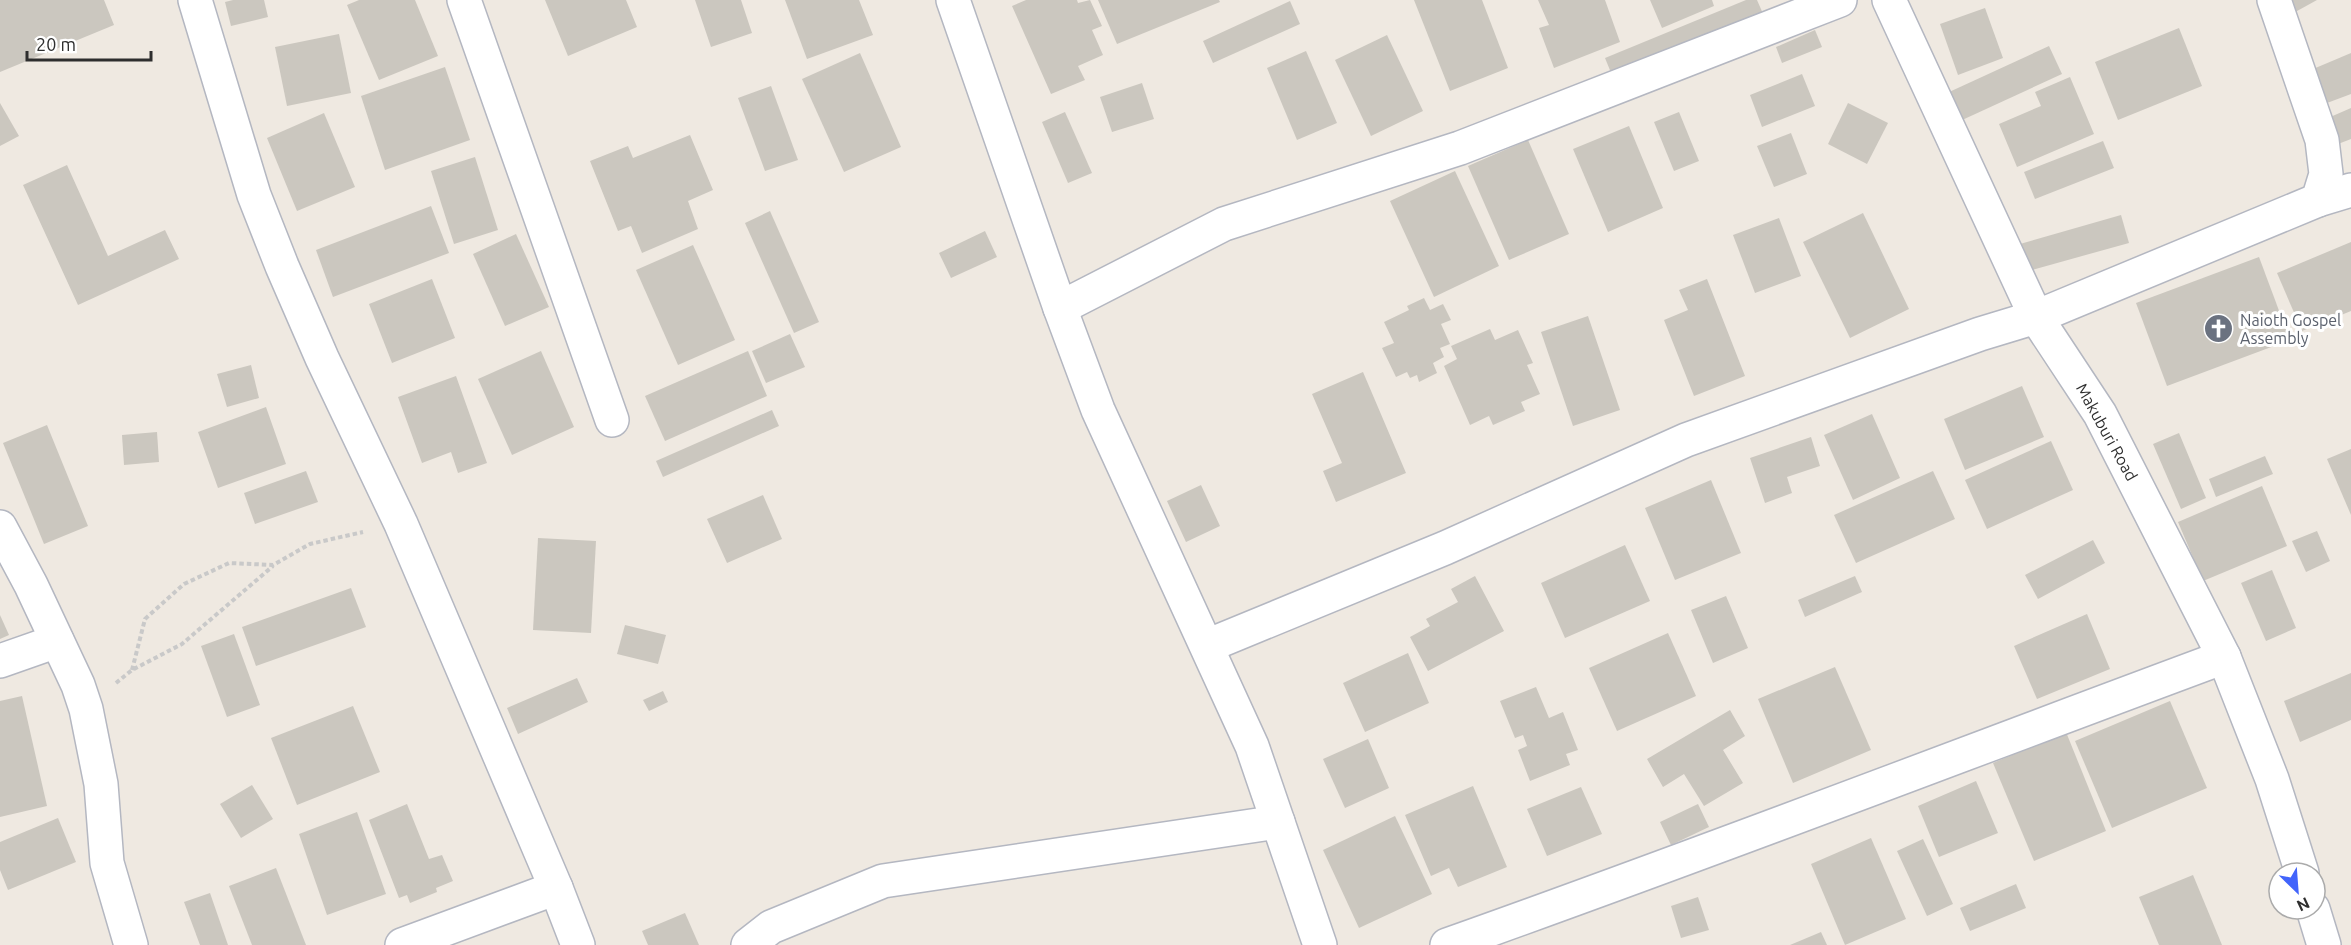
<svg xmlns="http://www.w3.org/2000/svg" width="2351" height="945" font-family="Ubuntu,sans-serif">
	<rect width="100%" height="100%" fill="#efe9e1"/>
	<!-- building -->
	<g fill="#cbc7bf">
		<polygon points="0,0 104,0 114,25 0,72"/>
		<polygon points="233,0 264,0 268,17 231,26 225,2"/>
		<polygon points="359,0 415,0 438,56 379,80 347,5"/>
		<polygon points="545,0 626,0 637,27 568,56"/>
		<polygon points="695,0 741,0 752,33 711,47"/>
		<polygon points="785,0 859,0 873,35 807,59"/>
		<polygon points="1026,0 1077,0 1078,3 1090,0 1102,26 1092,30 1103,55 1078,66 1085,80 1051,94 1012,6"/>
		<polygon points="1098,0 1219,0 1220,2 1117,44"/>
		<polygon points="1414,0 1482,0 1508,68 1450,91"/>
		<polygon points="1538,0 1605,0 1620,42 1554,68 1539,28 1549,25"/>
		<polygon points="1650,0 1712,0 1714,6 1662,28"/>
		<polygon points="1746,0 1757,0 1767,23 1616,85 1605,58"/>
		<polygon points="2280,0 2317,0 2288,16"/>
		<polygon points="1290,1 1300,24 1213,63 1203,41"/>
		<polygon points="1985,8 2003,58 1958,75 1940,24"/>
		<polygon points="2179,28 2202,86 2118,120 2095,62"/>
		<polygon points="1815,30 1822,47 1782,63 1776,47"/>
		<polygon points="339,34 351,93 287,106 275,47"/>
		<polygon points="1387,35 1423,111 1371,136 1335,60"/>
		<polygon points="2049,46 2062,74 1960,121 1947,93"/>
		<polygon points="1306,51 1337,123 1297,140 1267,68"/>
		<polygon points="860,53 901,147 844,172 802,79"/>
		<polygon points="2351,53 2351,94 2319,106 2306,72"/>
		<polygon points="445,67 470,140 385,170 361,96"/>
		<polygon points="1802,74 1815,106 1762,127 1750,95"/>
		<polygon points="2070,77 2094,134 2017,167 1999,124 2041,106 2035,92"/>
		<polygon points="1142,83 1154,119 1112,132 1100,97"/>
		<polygon points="771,86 798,160 765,171 738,98"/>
		<polygon points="0,103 19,136 0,146"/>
		<polygon points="1848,103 1888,123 1867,164 1828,144"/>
		<polygon points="2351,108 2351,139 2338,144 2328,118"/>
		<polygon points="1065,112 1092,173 1068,183 1042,122"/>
		<polygon points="1679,112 1699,161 1674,171 1654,122"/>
		<polygon points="324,113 355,187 297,211 267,138"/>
		<polygon points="1629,126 1663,208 1608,232 1573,149"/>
		<polygon points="1791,133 1807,174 1774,187 1757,146"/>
		<polygon points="690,135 713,190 688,201 698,229 642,253 631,226 618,231 590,161 628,146 633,158"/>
		<polygon points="1528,140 1569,234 1509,260 1468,166"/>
		<polygon points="2103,141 2114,168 2035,199 2024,172"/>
		<polygon points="475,157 498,230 454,244 431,171"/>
		<polygon points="67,165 108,256 165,230 179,259 78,305 23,185"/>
		<polygon points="1455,171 1499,266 1434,297 1390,201"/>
		<polygon points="431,206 449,253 333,297 316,250"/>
		<polygon points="770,211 819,322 794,333 745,223"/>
		<polygon points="1863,213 1909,309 1850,338 1803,242"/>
		<polygon points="2121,215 2129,243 2028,271 2020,244"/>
		<polygon points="1779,218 1801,276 1755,293 1733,235"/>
		<polygon points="985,231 997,257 951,278 939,253"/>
		<polygon points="516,234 549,307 505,326 473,254"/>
		<polygon points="2351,242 2351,311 2302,331 2277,273"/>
		<polygon points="693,245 735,340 678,365 636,270"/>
		<polygon points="2259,257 2290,340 2167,386 2136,303"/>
		<polygon points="432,279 455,338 392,363 369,304"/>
		<polygon points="1707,279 1745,376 1694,396 1664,320 1688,310 1679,290"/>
		<polygon points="1424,298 1430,310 1443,304 1451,320 1441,324 1450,344 1440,348 1444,357 1433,363 1437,373 1419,382 1417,375 1410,378 1407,372 1396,377 1382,348 1394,343 1384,322 1409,310 1407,306"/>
		<polygon points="1588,316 1620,410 1573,426 1541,332"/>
		<polygon points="1490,329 1495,340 1518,330 1533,363 1527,365 1540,394 1521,402 1525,411 1493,425 1489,416 1470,425 1444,366 1457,359 1451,346"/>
		<polygon points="790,334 805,367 766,383 752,351"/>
		<polygon points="541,351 574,427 512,455 478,379"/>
		<polygon points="748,351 767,396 665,441 645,396"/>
		<polygon points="251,365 259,398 227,407 217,374"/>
		<polygon points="1363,372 1406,473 1336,502 1323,471 1342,463 1312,394"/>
		<polygon points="456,376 487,463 458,473 451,452 422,463 398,397"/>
		<polygon points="2022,386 2044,437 1965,470 1944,419"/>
		<polygon points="266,407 286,464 218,488 198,432"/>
		<polygon points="772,410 779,426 663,477 656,461"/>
		<polygon points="1872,414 1900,478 1853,500 1824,435"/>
		<polygon points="47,425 88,526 44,544 3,443"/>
		<polygon points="157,432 159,462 124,465 122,435"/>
		<polygon points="2179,433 2206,498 2181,509 2153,444"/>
		<polygon points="1811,437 1820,466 1787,477 1792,493 1765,503 1750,458"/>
		<polygon points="2051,441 2073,490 1987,529 1965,480"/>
		<polygon points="2351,449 2351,515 2327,459"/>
		<polygon points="2265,456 2273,474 2216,497 2209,479"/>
		<polygon points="306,471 318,502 255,524 244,493"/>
		<polygon points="1933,471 1955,519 1856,563 1834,515"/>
		<polygon points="1711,480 1741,553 1675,580 1645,508"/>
		<polygon points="1201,485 1220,526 1186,542 1167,501"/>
		<polygon points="2262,486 2287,546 2203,581 2178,522"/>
		<polygon points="763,495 782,539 727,563 707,519"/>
		<polygon points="2317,531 2330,561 2306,572 2292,541"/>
		<polygon points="538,538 596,541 591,633 533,630"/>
		<polygon points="2093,540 2105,563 2038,599 2025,575"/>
		<polygon points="1625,545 1650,601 1565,638 1541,583"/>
		<polygon points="2272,570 2296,628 2266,641 2241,583"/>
		<polygon points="1475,576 1504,631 1428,671 1410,637 1430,626 1426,619 1458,602 1451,589"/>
		<polygon points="1855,576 1862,592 1805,617 1798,600"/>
		<polygon points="351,588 366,627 256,666 242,627"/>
		<polygon points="1726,596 1748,648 1713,663 1691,610"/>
		<polygon points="2087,614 2110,669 2037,699 2014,646"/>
		<polygon points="0,615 9,635 0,639"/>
		<polygon points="625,625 666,635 658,664 617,654"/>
		<polygon points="1668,633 1696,696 1617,731 1589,668"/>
		<polygon points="234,634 260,705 227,717 201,646"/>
		<polygon points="1408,653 1429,703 1365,732 1343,683"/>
		<polygon points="1835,667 1871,750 1793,783 1758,699"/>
		<polygon points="2351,673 2351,720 2300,742 2284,701"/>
		<polygon points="577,678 588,702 518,734 507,708"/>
		<polygon points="1536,687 1549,718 1563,712 1578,750 1566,754 1570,765 1530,781 1518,750 1527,746 1523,735 1515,738 1500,701"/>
		<polygon points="663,691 668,702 649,711 643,700"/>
		<polygon points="22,696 47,806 0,817 0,701"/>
		<polygon points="2170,701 2207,788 2112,828 2075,741"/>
		<polygon points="353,706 380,772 297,805 271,738"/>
		<polygon points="1730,710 1745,736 1723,750 1743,783 1704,806 1684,774 1663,787 1647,759"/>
		<polygon points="2066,732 2106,831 2034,861 1993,763"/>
		<polygon points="1368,739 1389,788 1345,808 1323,759"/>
		<polygon points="1976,781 1998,833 1939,857 1918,806"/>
		<polygon points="252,785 273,819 241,838 220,804"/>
		<polygon points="1473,786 1507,867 1458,887 1449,868 1431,876 1405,815"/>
		<polygon points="1581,787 1602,834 1547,856 1527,809"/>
		<polygon points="407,804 429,859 442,855 453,881 436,888 437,892 410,903 407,895 399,898 369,820"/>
		<polygon points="1698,804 1709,827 1671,845 1660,822"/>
		<polygon points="357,812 386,894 327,915 299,834"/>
		<polygon points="1395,816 1432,894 1359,928 1323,850"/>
		<polygon points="58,818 76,862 8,890 0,870 0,842"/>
		<polygon points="1871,838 1906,919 1845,945 1811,864"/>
		<polygon points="1923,839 1953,904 1927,916 1897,851"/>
		<polygon points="276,868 306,945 252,945 229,886"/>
		<polygon points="2193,875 2222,945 2159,945 2139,897"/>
		<polygon points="2016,884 2026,908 1970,931 1960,908"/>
		<polygon points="210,893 228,945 200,945 184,902"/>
		<polygon points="1698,897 1709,930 1681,938 1671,906"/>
		<polygon points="685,913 699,945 648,945 642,931"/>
		<polygon points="1821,932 1827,945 1790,945"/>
	</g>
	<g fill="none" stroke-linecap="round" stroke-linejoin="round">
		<defs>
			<g id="minor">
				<polyline points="195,0 254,195 282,266 322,358 401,524 556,888 578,945"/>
				<polyline points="464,0 612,420"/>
				<polyline points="953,0 1060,308 1098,410 1252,746 1320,945"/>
				<polyline points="2318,200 2351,190"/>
				<polyline points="1060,308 1224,224 1460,148 1840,0"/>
				<polyline points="0,527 31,585 78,685 86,709 101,784 107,863 131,945"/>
				<polyline points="1207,646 1445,548 1686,440 1980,334 2036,317 2318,200 2326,174 2322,140 2274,0"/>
				<polyline points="0,661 57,641"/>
				<polyline points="402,945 556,888"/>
				<polyline points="748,945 771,927 883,881 1278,822"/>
				<path d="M1447,945C1707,853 1965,753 2224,657"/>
			</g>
			<g id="tertiary">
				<polyline points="1889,0 2036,317 2100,414 2224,657 2272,779 2302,873"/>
				<polyline points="2313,909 2324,945"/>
			</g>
		</defs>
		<!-- minor casing -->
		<use href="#minor" stroke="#b4b7c1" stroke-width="36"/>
		<!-- tertiary casing -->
		<use href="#tertiary" stroke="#b4b7c1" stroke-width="36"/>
		<!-- path -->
		<g stroke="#c9c9c9" stroke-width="4" stroke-dasharray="4.5 3" stroke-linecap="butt">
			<polyline points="132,670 145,619 184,584 229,563 273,565 310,544 363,532"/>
			<polyline points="116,683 132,670 182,644 273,566"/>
		</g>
		<!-- minor -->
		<use href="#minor" stroke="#fff" stroke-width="33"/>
		<!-- tertiary -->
		<use href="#tertiary" stroke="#fff" stroke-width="33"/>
	</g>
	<!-- icons -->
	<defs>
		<symbol id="church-disc" viewBox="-11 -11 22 22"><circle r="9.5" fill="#6b7280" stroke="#fff"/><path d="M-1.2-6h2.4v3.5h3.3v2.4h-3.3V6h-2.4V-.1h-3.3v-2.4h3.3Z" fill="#fff"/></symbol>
	</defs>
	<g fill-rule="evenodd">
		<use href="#church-disc" x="2202" y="312" width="33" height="33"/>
	</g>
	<g text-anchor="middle" stroke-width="6" stroke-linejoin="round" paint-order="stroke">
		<!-- worship labels -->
		<g font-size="16" fill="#5b616d" stroke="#fff" text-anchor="start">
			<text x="2240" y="326">Naioth Gospel<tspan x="2240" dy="18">Assembly</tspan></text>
		</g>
		<!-- street labels -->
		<g font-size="16" fill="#2e2e2e" stroke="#fff">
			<text transform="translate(2107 432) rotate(61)" y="6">Makuburi Road</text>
		</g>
	</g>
	<!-- north arrow -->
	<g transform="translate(2297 891) rotate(155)"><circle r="28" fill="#ffffff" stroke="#ababab" stroke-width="1.5"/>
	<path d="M0-4.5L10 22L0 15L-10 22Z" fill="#4264fb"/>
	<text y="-9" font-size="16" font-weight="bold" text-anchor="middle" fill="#2e2e2e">N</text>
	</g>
	<!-- scale -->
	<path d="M27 51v9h124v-9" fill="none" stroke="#2e2e2e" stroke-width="3"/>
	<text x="36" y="51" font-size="18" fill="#2e2e2e" stroke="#ffffff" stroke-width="4.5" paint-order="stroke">20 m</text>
</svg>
